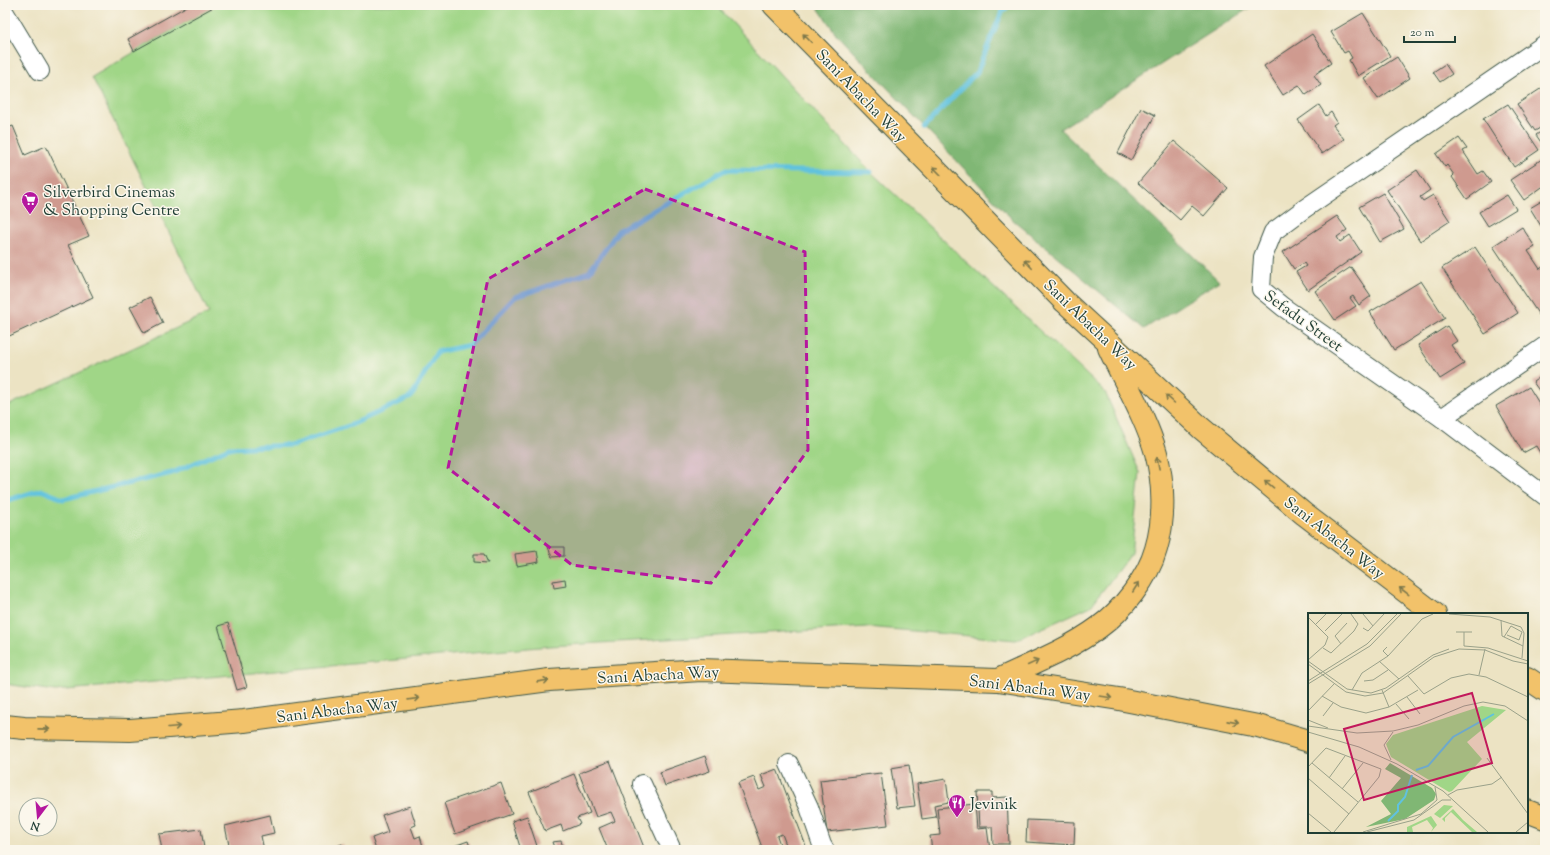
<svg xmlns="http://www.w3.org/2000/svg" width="1550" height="855" font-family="'Sorts Mill Goudy',serif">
	<rect width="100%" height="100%" fill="#fbf7ec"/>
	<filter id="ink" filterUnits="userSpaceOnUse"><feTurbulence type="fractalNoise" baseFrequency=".025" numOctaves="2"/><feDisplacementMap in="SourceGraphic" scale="8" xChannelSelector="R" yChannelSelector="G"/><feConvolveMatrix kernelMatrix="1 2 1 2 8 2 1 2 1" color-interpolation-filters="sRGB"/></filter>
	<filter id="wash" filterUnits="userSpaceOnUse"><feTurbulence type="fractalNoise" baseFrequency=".012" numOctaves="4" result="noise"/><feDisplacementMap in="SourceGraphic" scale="16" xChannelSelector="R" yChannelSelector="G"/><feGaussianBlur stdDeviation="0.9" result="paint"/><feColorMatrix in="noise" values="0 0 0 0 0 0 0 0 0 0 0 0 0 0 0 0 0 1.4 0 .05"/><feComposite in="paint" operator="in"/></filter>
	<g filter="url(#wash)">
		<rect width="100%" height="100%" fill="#ece3c3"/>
		<!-- green -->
		<polygon fill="#a0d687" stroke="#608a5e" points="215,5 716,5 871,172 1105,392 1140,473 1131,553 1091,606 1016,640 867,627 550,646 55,691 5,684 5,407 209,313 92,77"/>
		<!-- forest -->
		<polygon fill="#80b774" stroke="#507a54" points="816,5 1254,5 1060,129 1219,281 1144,329 1012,219 837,35"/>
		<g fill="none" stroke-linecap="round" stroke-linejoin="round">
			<!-- stream -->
			<g stroke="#60c2de" stroke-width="5">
				<polyline points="924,127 977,72 1002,12 1009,5"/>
				<polyline points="5,501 41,490 63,499 172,473 229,448 292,445 351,425 411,397 437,352 470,345 515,297 589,272 619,230 725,170 871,172"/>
			</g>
		</g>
		<g id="blocks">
			<!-- building -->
			<g fill="#cf9a8f">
				<polygon points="189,5 217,5 134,51 128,39"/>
				<polygon points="1363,13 1390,56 1358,76 1349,60 1352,58 1348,51 1344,53 1331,32"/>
				<polygon points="1312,34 1331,63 1314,75 1321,85 1306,95 1299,85 1283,95 1264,66"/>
				<polygon points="1397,57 1410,78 1378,99 1364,78"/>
				<polygon points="1445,64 1452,74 1440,82 1433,72"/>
				<polygon points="1545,86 1545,125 1535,131 1517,104"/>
				<polygon points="1508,104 1539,150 1514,167 1483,119"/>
				<polygon points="1319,105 1326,116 1331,112 1337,122 1333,125 1344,139 1322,154 1298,120"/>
				<polygon points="1141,108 1155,115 1131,160 1118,153"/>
				<polygon points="13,126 25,155 46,146 89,236 68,245 93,297 5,338 5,129"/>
				<polygon points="1545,129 1545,148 1536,135"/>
				<polygon points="1459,138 1467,149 1463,151 1478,174 1483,171 1491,182 1467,199 1452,177 1454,175 1447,165 1445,167 1436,154"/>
				<polygon points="1174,141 1228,188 1204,216 1192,206 1180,220 1138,183"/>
				<polygon points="1545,157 1545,185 1524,200 1510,180"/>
				<polygon points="1417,170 1430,190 1420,197 1423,201 1433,195 1450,221 1420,241 1387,190"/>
				<polygon points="1383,193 1404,229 1380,242 1359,207"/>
				<polygon points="1507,195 1516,209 1488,226 1479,212"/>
				<polygon points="1545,199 1545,223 1541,226 1530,208"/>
				<polygon points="1337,216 1347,230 1337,237 1340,242 1350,235 1361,252 1308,290 1296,272 1306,266 1304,263 1294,269 1283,252"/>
				<polygon points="1522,227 1535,247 1528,251 1540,269 1545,265 1545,311 1539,315 1493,246"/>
				<polygon points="1475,247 1518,313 1485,334 1442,268"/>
				<polygon points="1351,267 1371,296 1359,305 1353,296 1350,298 1356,306 1335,320 1315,291"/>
				<polygon points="1421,281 1445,318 1394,350 1370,312"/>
				<polygon points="150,297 163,323 144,333 130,307"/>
				<polygon points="1447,326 1457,341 1451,345 1464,364 1440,379 1418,345"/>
				<polygon points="1545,374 1545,399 1533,382"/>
				<polygon points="1529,387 1545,413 1545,457 1543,458 1536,446 1523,453 1496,406"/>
				<polygon points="548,547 564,547 564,556 552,557"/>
				<polygon points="537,551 539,562 517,566 515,554"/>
				<polygon points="474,554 484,554 488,563 474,562"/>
				<polygon points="565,579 566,586 554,588 553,581"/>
				<polygon points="228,623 247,687 237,690 218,626"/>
				<polygon points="705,756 710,771 665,786 660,772"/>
				<polygon points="610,761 645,850 608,850 599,828 615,821 611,812 596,817 579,773"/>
				<polygon points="909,765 915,806 897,808 891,768"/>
				<polygon points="777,769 806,846 795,850 788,850 782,834 777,836 782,850 763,850 738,783 754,777 759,790 766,787 761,775"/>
				<polygon points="881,773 888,825 827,832 820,780"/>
				<polygon points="574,774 590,813 577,818 580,824 563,831 561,825 545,831 529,792"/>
				<polygon points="946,779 949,802 934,805 936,817 922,819 917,784"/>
				<polygon points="501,783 512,814 455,834 444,803"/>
				<polygon points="977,792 992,792 992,798 1007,797 1009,844 993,844 992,827 979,827"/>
				<polygon points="975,804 977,829 987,828 990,850 932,850 930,836 940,835 937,808"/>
				<polygon points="410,806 416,825 411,827 415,838 420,836 424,850 376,850 372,838 388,832 382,815"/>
				<polygon points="270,815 274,833 261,836 264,850 230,850 225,826"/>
				<polygon points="527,816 537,846 521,850 512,821"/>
				<polygon points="1027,820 1075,822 1074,845 1026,842"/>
				<polygon points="201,829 204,848 162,850 159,834"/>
				<polygon points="468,841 471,850 452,850 451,847"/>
				<polygon points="561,841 564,850 555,850 552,842"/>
				<polygon points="342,844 345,850 326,850"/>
				<polygon points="145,847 145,850 131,850 131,849"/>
			</g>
		</g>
	</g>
	<g filter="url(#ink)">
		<use href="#blocks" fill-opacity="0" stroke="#3e5649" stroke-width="1"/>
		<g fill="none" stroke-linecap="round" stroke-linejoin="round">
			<defs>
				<g id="minor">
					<polyline points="5,13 40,71"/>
					<polyline points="1545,44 1304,209 1273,232 1263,257 1261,289 1283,307 1442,418 1545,496"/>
					<polyline points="1442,418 1545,346"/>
					<polyline points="789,764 809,807 822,845 825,850"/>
					<polyline points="642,784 672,850"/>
				</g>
				<g id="highway">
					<polyline points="774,5 1065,302 1142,373 1201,428 1304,514 1435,614"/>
					<polyline points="1527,678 1545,690"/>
					<path d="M998,680C1031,664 1068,650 1098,628C1122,611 1148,578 1156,549C1165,519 1164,483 1156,453C1146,418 1124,381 1109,348"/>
					<polyline points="5,726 24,728 130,730 244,721 549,680 701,670 998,680 1119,699 1258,726 1309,741"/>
					<polyline points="1527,811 1545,818"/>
				</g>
			</defs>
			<!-- minor casing -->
			<use href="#minor" stroke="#3e5649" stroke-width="20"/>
			<!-- highway casing -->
			<use href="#highway" stroke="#3e5649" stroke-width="24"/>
			<!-- minor -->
			<use href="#minor" stroke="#fff" stroke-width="18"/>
			<!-- highway -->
			<use href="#highway" stroke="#f2c26a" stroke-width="22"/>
		</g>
		<!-- one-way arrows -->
		<defs><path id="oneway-shaft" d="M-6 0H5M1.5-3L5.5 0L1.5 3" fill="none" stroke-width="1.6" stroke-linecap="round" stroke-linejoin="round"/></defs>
		<g stroke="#7e794c">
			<use href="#oneway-shaft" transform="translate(807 38) rotate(-134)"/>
			<use href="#oneway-shaft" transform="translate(937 171) rotate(-134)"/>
			<use href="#oneway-shaft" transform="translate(1028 264) rotate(-134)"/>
			<use href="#oneway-shaft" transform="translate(1170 399) rotate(-138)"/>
			<use href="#oneway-shaft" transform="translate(1158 463) rotate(-101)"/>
			<use href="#oneway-shaft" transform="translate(1269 484) rotate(-140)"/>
			<use href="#oneway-shaft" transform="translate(1136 587) rotate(-57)"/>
			<use href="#oneway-shaft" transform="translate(1404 591) rotate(-143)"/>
			<use href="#oneway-shaft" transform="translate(1033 663) rotate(-25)"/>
			<use href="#oneway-shaft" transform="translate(543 681) rotate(-8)"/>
			<use href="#oneway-shaft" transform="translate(1106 697) rotate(9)"/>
			<use href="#oneway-shaft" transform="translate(414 699) rotate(-8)"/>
			<use href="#oneway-shaft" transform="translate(1233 722) rotate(11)"/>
			<use href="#oneway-shaft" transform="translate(174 727) rotate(-5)"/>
			<use href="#oneway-shaft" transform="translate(44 729) rotate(1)"/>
		</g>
	</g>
	<!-- marked area -->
	<path fill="#b5179e" fill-opacity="0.2" stroke="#b5179e" stroke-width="3" stroke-dasharray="8 5" stroke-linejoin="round" d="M645,189L805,252L808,450L711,583L572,565L448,468L488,279Z"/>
	<!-- icons -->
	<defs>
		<symbol id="supermarket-pin" viewBox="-11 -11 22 30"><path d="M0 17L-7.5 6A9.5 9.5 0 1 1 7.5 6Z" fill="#b5179e" stroke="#fbf7ec"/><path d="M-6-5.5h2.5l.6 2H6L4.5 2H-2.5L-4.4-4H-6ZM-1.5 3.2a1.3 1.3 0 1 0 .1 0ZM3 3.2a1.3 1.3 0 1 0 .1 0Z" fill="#fff"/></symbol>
		<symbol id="restaurant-pin" viewBox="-11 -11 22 30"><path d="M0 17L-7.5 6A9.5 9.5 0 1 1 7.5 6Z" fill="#b5179e" stroke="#fbf7ec"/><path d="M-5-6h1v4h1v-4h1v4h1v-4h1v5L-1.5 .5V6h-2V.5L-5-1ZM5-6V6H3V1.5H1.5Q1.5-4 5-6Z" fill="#fff"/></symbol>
	</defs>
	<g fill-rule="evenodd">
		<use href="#supermarket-pin" x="20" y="190" width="20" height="27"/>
		<use href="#restaurant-pin" x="947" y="793" width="20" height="27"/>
	</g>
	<g text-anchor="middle" stroke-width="3" stroke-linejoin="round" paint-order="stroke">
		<!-- street labels -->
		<g font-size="16" fill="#1f3d34" stroke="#fbf7ec">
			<text transform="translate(862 95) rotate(46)" y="6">Sani Abacha Way</text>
			<text transform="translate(1304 320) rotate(36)" y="6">Sefadu Street</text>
			<text transform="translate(1091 324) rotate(44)" y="6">Sani Abacha Way</text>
			<text transform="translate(1335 537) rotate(38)" y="6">Sani Abacha Way</text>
			<text transform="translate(658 674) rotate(-3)" y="6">Sani Abacha Way</text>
			<text transform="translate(1030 687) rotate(7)" y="6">Sani Abacha Way</text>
			<text transform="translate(337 709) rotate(-7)" y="6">Sani Abacha Way</text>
		</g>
		<!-- poi labels -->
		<g font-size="16" fill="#1f3d34" stroke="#fbf7ec" text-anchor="start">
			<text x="43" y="197">Silverbird Cinemas<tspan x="43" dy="18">&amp; Shopping Centre</tspan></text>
			<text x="970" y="809">Jevinik</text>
		</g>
	</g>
	<!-- overview -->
	<g transform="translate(1308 613)">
		<rect width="220" height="220" fill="#ece3c3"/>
		<path d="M174,93L198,97L159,129L174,146L144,178L141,179L83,144L78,131L85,122ZM136,192L145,193L132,205L126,201ZM145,196L155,207L169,219H164L143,199L137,205V209L134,206ZM123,203L129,212L123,219L125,215L119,207L104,214L105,219H99V214Z" fill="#a0d687"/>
		<path d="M82,150L124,175L128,181L126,187L97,206L58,214L83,201L73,188L93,165L77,156Z" fill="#80b774"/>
		<path fill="none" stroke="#60c2de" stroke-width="2" d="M108,157L120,153L145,124L186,101M80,208L90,198V192L97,184L104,162"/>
		<path fill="none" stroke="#9aa18a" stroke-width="1" d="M55,1L65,13M141,1L182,4L213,14L216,20L214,45M0,4L20,24L17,32L0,47M193,7L194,23L215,33M8,11L18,1M55,15L60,18L76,1M17,18L34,1M148,19H164M196,24L203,13L214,19L211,27L199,22M33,31L27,23L39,10M156,33V19M156,33L180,35L220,48M79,34L75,38L80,43M15,35L23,40L46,18L50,11L43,1M0,48L39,76L63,80L78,75L125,42L141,36M71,48L91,66M0,51L38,79L57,83L75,80L126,44L151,36L177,37L205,48L220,51M171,62L177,36M100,63L116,81L143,65L161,61L178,64L220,84M0,68L59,31L89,1M56,68L65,67L80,57M0,71L62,33L93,1M44,77L54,60L80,43L114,6L125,1M74,77L81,94M14,83L33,94L58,100L81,94L110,77M99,84L112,101M88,91L101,106M0,98L27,70M15,103L25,90M0,107L20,115M0,113L49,120L85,118L110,112L156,93L175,89L197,93L220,108M0,119L51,134L89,151L135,178L180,219M179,145L220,201M83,147L76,132L85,119M4,150L50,189M0,154L18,135L73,156L71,164L26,219M0,165L41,201M21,165L37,143M34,176L55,150M140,182L149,177L184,171L194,164M0,200L23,219M55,219L113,201L129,187L127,174M59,219L106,207L134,187H143M208,219L220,209"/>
		<path fill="#c2185b" fill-opacity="0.15" stroke="#c2185b" stroke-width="2" d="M164,80L184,150L56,187L36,116Z"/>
		<rect width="220" height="220" fill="none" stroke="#1f3d34" stroke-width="2"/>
	</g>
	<!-- margin -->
	<rect width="1550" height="855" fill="none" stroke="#fbf7ec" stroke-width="20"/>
	<!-- north arrow -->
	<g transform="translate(38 817) rotate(196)"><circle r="19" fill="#fbf7ec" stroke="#a3ada2"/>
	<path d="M0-3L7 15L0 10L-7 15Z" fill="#b5179e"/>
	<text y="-6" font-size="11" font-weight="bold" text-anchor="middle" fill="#1f3d34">N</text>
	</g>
	<!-- scale -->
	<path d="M1404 36v6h51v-6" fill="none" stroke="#1f3d34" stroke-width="2"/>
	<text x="1410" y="36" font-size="12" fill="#1f3d34" stroke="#fbf7ec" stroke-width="3" paint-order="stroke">20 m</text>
</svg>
